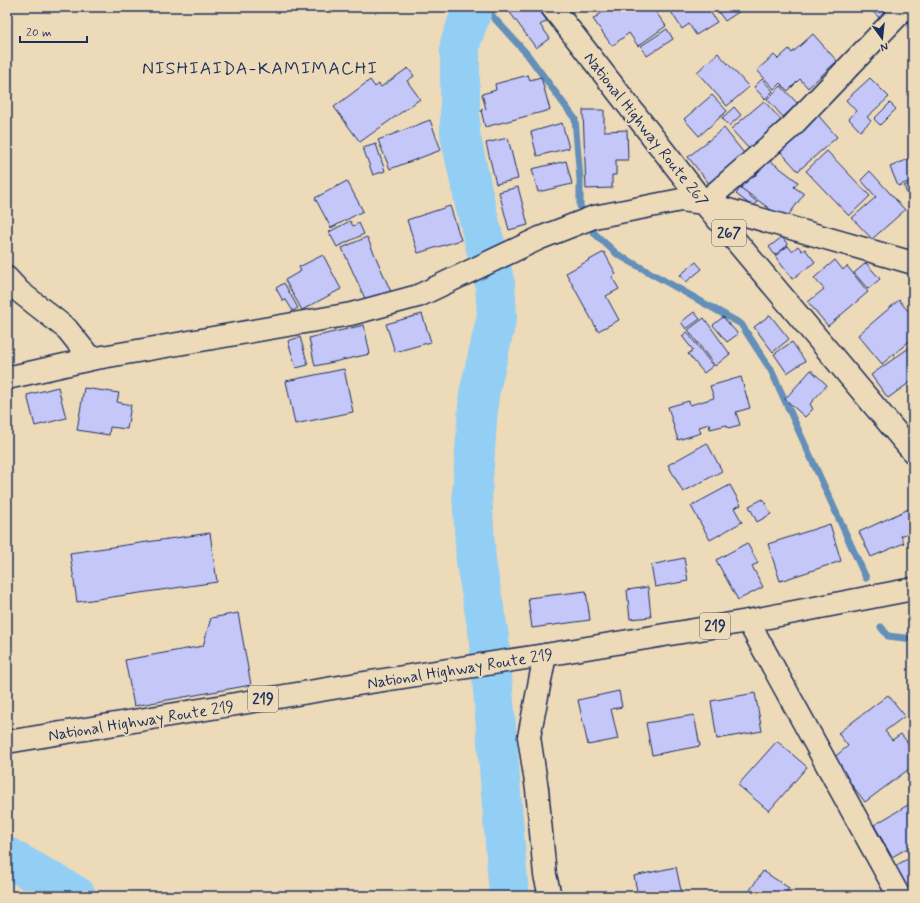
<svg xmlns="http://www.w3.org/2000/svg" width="920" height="903" font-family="Mynerve,sans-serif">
	<rect width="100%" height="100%" fill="#eddab8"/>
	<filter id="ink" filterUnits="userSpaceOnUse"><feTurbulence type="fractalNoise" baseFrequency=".025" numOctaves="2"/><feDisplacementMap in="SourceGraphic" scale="8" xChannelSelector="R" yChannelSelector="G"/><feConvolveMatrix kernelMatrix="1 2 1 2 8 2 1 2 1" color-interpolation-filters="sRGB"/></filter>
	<g filter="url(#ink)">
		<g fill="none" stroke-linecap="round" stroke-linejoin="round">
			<!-- stream -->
			<g stroke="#638fb8" stroke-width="7">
				<polyline points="484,7 527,54 575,119 580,179 580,206 595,234 617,254 741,324 771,370 866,578"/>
				<polyline points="881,627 888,636 913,639"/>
			</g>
			<!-- river -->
			<g stroke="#93cff4" stroke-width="40">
				<polyline points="473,7 460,44 460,134 475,204 495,284 497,316 479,394 472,493 476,562 489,637 509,896"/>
				<polyline points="7,857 76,896"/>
			</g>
		</g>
		<!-- building -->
		<g fill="#c6c7f9" stroke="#1b2f5e">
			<polygon points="506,7 537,7 547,21 540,25 550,38 536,48"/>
			<polygon points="610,7 652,7 666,26 638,46 629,33 612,46 593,19"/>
			<polygon points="668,7 707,7 717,22 696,35 689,24 682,29"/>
			<polygon points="715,7 746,7 725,21"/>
			<polygon points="867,7 892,7 881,19"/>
			<polygon points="667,29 673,39 647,56 641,46"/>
			<polygon points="813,34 837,61 808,88 800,79 788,91 780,83 774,89 757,70 774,55 778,59 789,49 792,53"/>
			<polygon points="718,53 749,87 727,106 697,72"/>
			<polygon points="408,68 414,76 407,81 420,99 360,142 334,107 370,80 375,87 379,84 381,87"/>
			<polygon points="528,75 530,80 541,77 550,110 485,127 481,110 486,109 482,94 496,90 495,84"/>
			<polygon points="870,78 889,97 867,117 871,121 860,131 849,119 856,111 846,100"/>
			<polygon points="762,79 773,91 765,99 754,87"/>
			<polygon points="781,86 798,104 783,117 767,99"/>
			<polygon points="712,95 727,111 699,136 684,119"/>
			<polygon points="764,101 781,120 749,149 731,129"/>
			<polygon points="890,103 896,109 880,125 874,119"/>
			<polygon points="734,107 741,115 729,126 722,118"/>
			<polygon points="583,110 604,110 604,131 627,130 628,160 616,160 616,175 612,175 612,188 586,189"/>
			<polygon points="817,114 837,137 798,171 778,149"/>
			<polygon points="430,120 441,150 390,169 378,140"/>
			<polygon points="562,123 569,148 537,156 531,132"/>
			<polygon points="724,128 747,157 711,186 688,157"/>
			<polygon points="508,138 518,179 496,184 486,143"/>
			<polygon points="376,144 385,171 373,175 363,148"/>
			<polygon points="827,151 870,196 849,216 806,171"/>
			<polygon points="913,157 913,180 898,186 890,167"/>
			<polygon points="768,159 798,182 794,187 804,194 785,220 741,188 752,173 755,176"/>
			<polygon points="566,161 572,184 538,192 532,169"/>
			<polygon points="870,171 905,210 872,239 852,218 876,197 861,180"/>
			<polygon points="347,181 363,211 331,228 315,198"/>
			<polygon points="913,182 913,191 907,194 904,186"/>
			<polygon points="518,187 528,225 509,230 499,192"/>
			<polygon points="740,188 757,202 753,207 736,194"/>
			<polygon points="450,206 461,240 418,253 407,220"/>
			<polygon points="350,221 353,226 359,223 364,234 337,247 329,232"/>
			<polygon points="367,237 391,292 367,303 342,248"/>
			<polygon points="782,237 788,245 775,255 769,247"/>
			<polygon points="788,246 792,251 798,246 802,251 805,249 815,262 792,279 775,256"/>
			<polygon points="604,252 616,274 612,277 619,289 606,296 619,320 598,331 566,273"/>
			<polygon points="323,255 341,289 302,310 285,280 301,271 299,267"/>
			<polygon points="835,260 843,270 847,266 868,292 828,326 808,302 824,289 814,278"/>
			<polygon points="696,262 702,269 686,282 680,275"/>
			<polygon points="866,263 880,279 868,289 854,273"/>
			<polygon points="284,283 298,308 293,311 286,300 283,301 276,288"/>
			<polygon points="899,300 913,317 913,338 882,364 858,335"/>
			<polygon points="694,312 700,319 686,329 681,322"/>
			<polygon points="422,314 431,342 395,352 386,324"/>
			<polygon points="770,315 789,339 773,352 754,327"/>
			<polygon points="723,317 738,334 727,342 713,325"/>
			<polygon points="704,318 730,354 715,366 688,330"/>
			<polygon points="364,325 370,354 315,366 309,338"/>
			<polygon points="687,332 713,366 704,373 688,354 693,350 682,336"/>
			<polygon points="300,337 308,365 296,368 288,341"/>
			<polygon points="792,342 805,361 787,373 774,354"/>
			<polygon points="913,345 913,380 888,398 871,375"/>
			<polygon points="344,369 353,412 295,424 286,381"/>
			<polygon points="811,370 827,385 810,404 813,409 805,417 785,399"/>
			<polygon points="741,377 750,408 736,412 740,425 728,428 727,425 710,429 709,424 699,427 701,433 678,440 668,407 689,401 690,405 714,398 710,386"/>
			<polygon points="58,387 66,418 35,426 27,395"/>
			<polygon points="84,388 119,393 117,402 131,405 127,429 110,427 109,435 77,430"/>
			<polygon points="707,443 722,471 683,492 668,465"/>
			<polygon points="730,485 741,505 734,508 742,522 710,540 691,506"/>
			<polygon points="763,499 771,514 757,522 749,506"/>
			<polygon points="913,507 913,531 901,536 904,543 871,557 859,532"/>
			<polygon points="830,524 841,561 780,581 768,544"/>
			<polygon points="210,533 217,582 77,602 70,553"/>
			<polygon points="747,543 758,563 752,566 763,587 738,600 716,560"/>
			<polygon points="684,558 688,581 655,587 651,565"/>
			<polygon points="648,587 651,617 630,619 627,590"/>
			<polygon points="586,591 590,620 532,628 528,598"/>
			<polygon points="238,613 251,685 134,706 125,660 203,646 211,618"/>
			<polygon points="619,691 622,707 611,709 618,739 588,745 578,700"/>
			<polygon points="755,693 762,731 717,739 711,701"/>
			<polygon points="888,695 905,716 885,731 892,740 901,734 913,750 913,766 865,802 832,759 848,746 838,733"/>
			<polygon points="694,715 700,746 652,755 646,723"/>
			<polygon points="777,741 807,767 769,811 738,785"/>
			<polygon points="913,802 913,845 892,857 874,825"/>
			<polygon points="913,856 913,896 909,896 893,867"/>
			<polygon points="676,867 682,895 638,896 634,876"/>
			<polygon points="763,871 789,888 784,896 753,896 748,893"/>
		</g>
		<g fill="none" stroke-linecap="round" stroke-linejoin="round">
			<defs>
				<g id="minor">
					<polyline points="704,203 790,128 906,7"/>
					<polyline points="7,278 20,292 67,329 91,359"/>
					<polyline points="7,378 91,359 351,314 418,296 540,238 594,217 681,200 704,203 913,263"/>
					<polyline points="748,621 899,896"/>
					<polyline points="545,655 529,737 537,789 545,875 550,896"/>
				</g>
				<g id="highway">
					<polyline points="552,7 704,203 913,452"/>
					<polyline points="7,742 345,686 545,655 748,621 913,589"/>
				</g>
			</defs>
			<!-- minor casing -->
			<use href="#minor" stroke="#1b2f5e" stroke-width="25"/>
			<!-- highway casing -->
			<use href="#highway" stroke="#1b2f5e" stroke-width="25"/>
			<!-- minor -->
			<use href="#minor" stroke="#eddab8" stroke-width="22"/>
			<!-- highway -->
			<use href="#highway" stroke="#eddab8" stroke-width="22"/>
		</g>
	</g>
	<g text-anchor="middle" stroke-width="4" stroke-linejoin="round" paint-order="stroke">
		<!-- shield labels -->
		<g fill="#eddab8" stroke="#5a6279" stroke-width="1">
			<rect x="712" y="220" width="34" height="26" rx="3"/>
			<rect x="700" y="613" width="30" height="26" rx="3"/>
			<rect x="248" y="686" width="30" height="26" rx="3"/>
		</g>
		<g font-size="15" font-weight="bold" fill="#1b2f5e">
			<text x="729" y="238">267</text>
			<text x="715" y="631">219</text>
			<text x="263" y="704">219</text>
		</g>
		<!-- street labels -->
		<g font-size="16" fill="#1b2f5e" stroke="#eddab8">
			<text transform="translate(647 129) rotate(52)" y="6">National Highway Route 267</text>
			<text transform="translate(460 668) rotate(-9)" y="6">National Highway Route 219</text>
			<text transform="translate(141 720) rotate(-9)" y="6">National Highway Route 219</text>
		</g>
		<!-- quarter labels -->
		<g font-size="18" letter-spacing="1" fill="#1b2f5e" stroke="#eddab8">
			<text x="260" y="74">NISHIAIDA-KAMIMACHI</text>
		</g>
	</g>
	<!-- margin -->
	<rect width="920" height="903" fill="none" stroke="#eddab8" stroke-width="24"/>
	<rect x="12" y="12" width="896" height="879" fill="none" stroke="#1b2f5e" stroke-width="1.5" filter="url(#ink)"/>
	<!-- north arrow -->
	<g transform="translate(882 38) rotate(165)" stroke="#eddab8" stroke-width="3" paint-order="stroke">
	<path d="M0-3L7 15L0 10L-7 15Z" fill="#1b2f5e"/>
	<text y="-6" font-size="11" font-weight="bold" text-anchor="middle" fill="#1b2f5e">N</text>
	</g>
	<!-- scale -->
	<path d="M20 36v6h67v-6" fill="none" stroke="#1b2f5e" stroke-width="2"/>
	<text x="26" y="36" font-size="12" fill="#1b2f5e" stroke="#eddab8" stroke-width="3" paint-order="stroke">20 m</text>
</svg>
